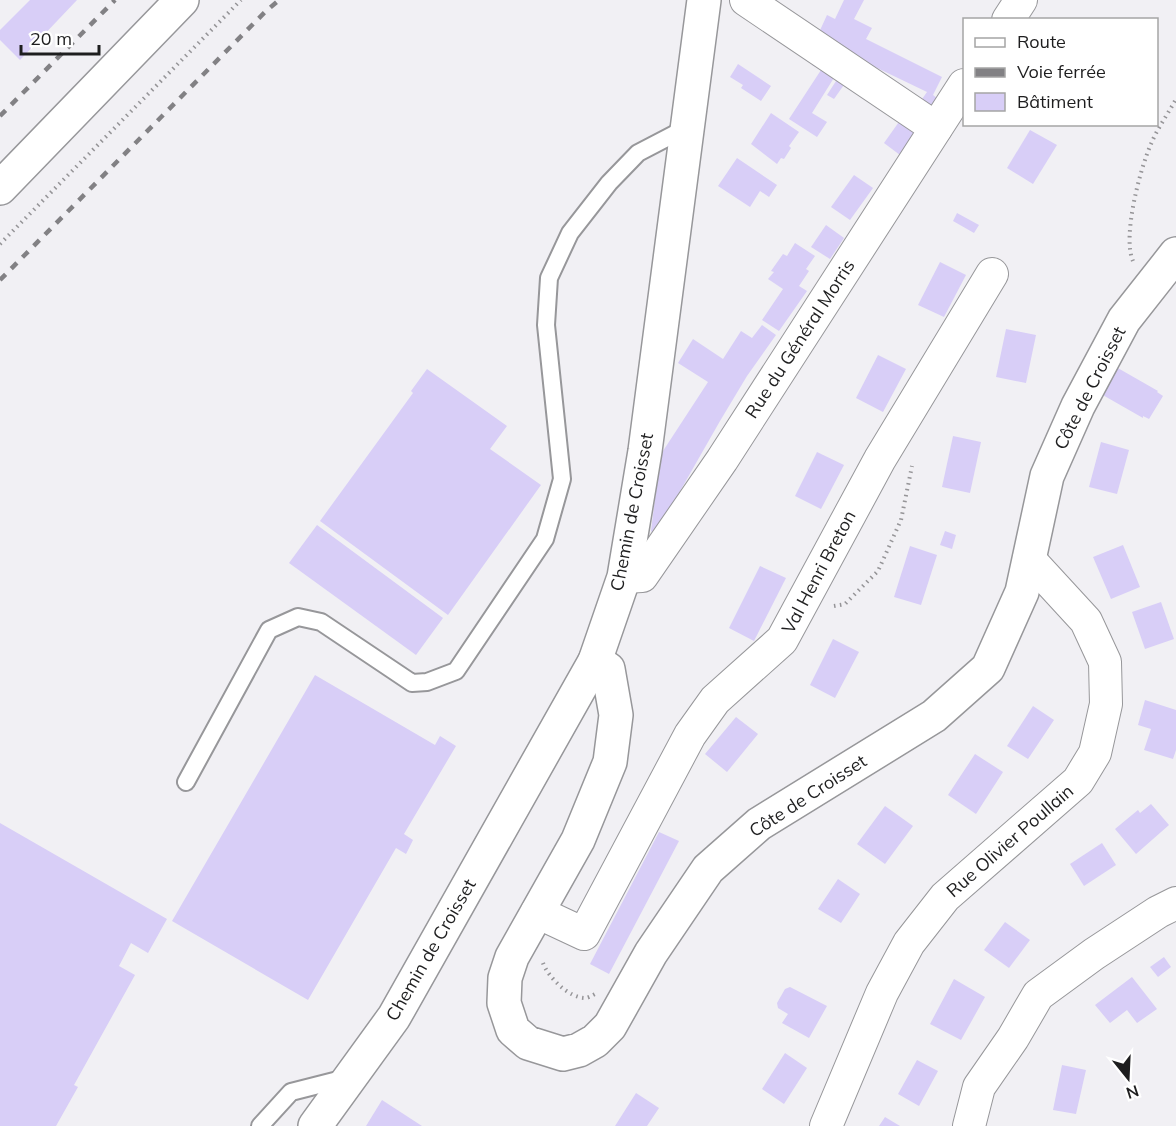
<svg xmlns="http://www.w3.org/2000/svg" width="1176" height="1126" font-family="Mulish,sans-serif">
	<rect width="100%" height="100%" fill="#f1f0f4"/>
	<!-- building -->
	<g fill="#d8cef7">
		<polygon points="30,0 77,0 20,60 0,40 0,30"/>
		<polygon points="844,0 864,0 854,19 872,28 866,39 942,77 933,95 942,102 933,114 918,105 927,92 873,66 869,73 816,39 827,15 835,19"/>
		<polygon points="821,51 842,65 812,113 827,122 817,137 789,119 821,70 812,65"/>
		<polygon points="738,64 771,86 761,101 741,88 743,85 730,77"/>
		<polygon points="845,67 853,72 834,99 827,95"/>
		<polygon points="906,112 923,125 900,155 884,143"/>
		<polygon points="771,113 799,132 789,146 791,148 784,159 781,158 777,164 751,144"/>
		<polygon points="1030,130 1057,145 1033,184 1007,168"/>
		<polygon points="737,158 777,185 769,197 760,191 750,207 718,186"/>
		<polygon points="854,175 873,188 850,220 831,207"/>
		<polygon points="957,213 979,225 974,233 953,221"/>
		<polygon points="826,225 844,238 830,259 811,247"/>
		<polygon points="795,243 815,256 806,269 809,271 799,286 807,291 779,331 762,320 783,289 768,279 774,272 771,271 783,254 787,256"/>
		<polygon points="940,262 966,275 944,317 918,305"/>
		<polygon points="762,325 776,335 747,376 720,421 655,535 651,531 661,450 663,451 708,382 678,363 693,339 723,359 741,331 752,338"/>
		<polygon points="1006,329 1036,335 1026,383 996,377"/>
		<polygon points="878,355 906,369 883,412 856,398"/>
		<polygon points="1116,367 1158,391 1157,392 1163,396 1149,419 1143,416 1143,418 1101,394"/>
		<polygon points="427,369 507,426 490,449 541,485 448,615 320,521 413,393 411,391"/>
		<polygon points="953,436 981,442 970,493 942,487"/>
		<polygon points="1101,442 1129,450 1117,494 1089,487"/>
		<polygon points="817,452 844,465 821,509 795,496"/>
		<polygon points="317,525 443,618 416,655 289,563"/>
		<polygon points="945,531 956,535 952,549 940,545"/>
		<polygon points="1123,545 1140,587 1111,599 1093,557"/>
		<polygon points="910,546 937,555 921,605 894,597"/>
		<polygon points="760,566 786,578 754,641 729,628"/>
		<polygon points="1161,602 1174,639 1145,649 1132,612"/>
		<polygon points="833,639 859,652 835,698 810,685"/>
		<polygon points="315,675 435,745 440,736 456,746 404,834 413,840 406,854 396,848 308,1000 172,921"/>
		<polygon points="1145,700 1176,710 1176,750 1173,759 1144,750 1151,729 1138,725"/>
		<polygon points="1033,706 1054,720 1028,759 1007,746"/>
		<polygon points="736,717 758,734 727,772 705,754"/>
		<polygon points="975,754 1003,772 976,814 948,795"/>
		<polygon points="1151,804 1169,825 1136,854 1115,829 1138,810 1140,813"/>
		<polygon points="885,806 913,826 885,864 857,844"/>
		<polygon points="0,823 167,919 148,953 131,943 119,966 135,975 74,1085 78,1087 56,1126 0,1126"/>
		<polygon points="659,832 679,841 609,974 590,964"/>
		<polygon points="1102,843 1116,865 1084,886 1070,864"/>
		<polygon points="838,879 860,894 841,923 818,909"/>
		<polygon points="1005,922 1030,940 1009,968 984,950"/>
		<polygon points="1164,957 1171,967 1158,977 1150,967"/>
		<polygon points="1132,977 1157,1009 1137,1023 1127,1010 1110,1023 1095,1005"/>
		<polygon points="954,979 985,997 961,1040 930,1024"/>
		<polygon points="790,987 827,1006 809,1038 782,1023 788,1014 778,1008 777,1003 785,989"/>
		<polygon points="785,1053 807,1068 784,1104 762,1089"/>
		<polygon points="917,1060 938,1071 919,1106 898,1094"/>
		<polygon points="1062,1065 1086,1070 1076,1114 1053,1110"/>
		<polygon points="636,1093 659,1108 647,1126 615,1126"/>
		<polygon points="382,1100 422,1126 366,1126"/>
		<polygon points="885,1117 900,1126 879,1126"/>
	</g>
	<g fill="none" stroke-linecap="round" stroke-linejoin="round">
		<defs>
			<g id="service">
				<polyline points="186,782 269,630 298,617 321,622 412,683 427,682 456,671 545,539 562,479 546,325 549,278 570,233 609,183 638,153 686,128"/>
				<polyline points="260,1126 291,1092 346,1078"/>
			</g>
			<g id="minor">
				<polyline points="746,0 936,128"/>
				<polyline points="1008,20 1021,0"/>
				<polyline points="624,577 642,576 722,460 964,85"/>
				<polyline points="537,912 584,934 690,735 715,700 782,640 880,459 992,274"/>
				<polyline points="826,1126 882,993 909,943 945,897 1078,781 1095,753 1106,704 1105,662 1086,621 1029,559"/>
				<polyline points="969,1126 979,1087 1013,1038 1038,995 1094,954 1158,912 1176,903"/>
			</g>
			<g id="tertiary">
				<polyline points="595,661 608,669 616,715 610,762 578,840 512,957 505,978 504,1003 513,1030 528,1043 563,1054 579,1050 595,1041 610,1026 651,953 708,869 759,824 934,716 988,668 1022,592 1047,476 1078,406 1124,320 1176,254"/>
				<polyline points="315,1126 394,1017 595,661 624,577 645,451 704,0"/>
			</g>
			<polyline id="secondary" points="0,188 182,0"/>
		</defs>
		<!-- service casing -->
		<use href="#service" stroke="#97979a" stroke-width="20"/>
		<!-- minor casing -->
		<use href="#minor" stroke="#97979a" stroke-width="34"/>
		<!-- tertiary casing -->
		<use href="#tertiary" stroke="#97979a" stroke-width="36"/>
		<!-- secondary casing -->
		<use href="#secondary" stroke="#97979a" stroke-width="36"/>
		<!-- path -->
		<g stroke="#959497" stroke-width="4" stroke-dasharray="1.5 4.5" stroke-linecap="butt">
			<polyline points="0,244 241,0"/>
			<path d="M1133,261C1122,237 1140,169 1151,144C1157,129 1168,114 1176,99"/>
			<polyline points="834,606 845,604 878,571 901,520 912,466"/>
			<path d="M543,963C548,977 569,998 585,998C588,998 591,996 595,994"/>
		</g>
		<!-- service -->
		<use href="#service" stroke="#fff" stroke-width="16"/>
		<!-- minor -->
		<use href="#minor" stroke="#fff" stroke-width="32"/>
		<!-- tertiary -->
		<use href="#tertiary" stroke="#fff" stroke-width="33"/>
		<!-- secondary -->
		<use href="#secondary" stroke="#fff" stroke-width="33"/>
		<!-- rail -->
		<g stroke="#828184" stroke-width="4.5" stroke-dasharray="8 8" stroke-linecap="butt">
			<polyline points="0,116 115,0"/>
			<polyline points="0,280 265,12 279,0"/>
		</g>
	</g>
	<g text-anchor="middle" stroke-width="5" stroke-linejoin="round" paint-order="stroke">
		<!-- street labels -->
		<g font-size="18" fill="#1e1e1f" stroke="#fff">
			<text transform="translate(800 339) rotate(-57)" y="6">Rue du Général Morris</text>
			<text transform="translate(1090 388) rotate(-63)" y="6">Côte de Croisset</text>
			<text transform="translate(632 512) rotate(-79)" y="6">Chemin de Croisset</text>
			<text transform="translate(819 572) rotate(-62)" y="6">Val Henri Breton</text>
			<text transform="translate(808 796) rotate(-33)" y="6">Côte de Croisset</text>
			<text transform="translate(1010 841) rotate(-41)" y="6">Rue Olivier Poullain</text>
			<text transform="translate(431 950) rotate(-60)" y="6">Chemin de Croisset</text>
		</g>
	</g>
	<!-- legend -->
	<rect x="963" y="18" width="195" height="108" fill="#ffffff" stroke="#a5a5a5" stroke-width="1.5"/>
	<rect x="975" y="38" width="30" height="9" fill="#ffffff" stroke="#a5a5a5" stroke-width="1.5"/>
	<text x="1017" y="48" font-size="18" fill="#1e1e1f">Route</text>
	<rect x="975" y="68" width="30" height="9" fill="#828184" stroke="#a5a5a5" stroke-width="1.5"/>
	<text x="1017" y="78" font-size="18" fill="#1e1e1f">Voie ferrée</text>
	<rect x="975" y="93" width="30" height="18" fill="#d8cef7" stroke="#a5a5a5" stroke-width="1.5"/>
	<text x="1017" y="108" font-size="18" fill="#1e1e1f">Bâtiment</text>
	<!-- north arrow -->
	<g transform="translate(1128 1078) rotate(162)" stroke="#ffffff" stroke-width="4.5" paint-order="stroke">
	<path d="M0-4.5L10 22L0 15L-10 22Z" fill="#1e1e1f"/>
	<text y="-9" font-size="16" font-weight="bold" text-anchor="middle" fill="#1e1e1f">N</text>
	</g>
	<!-- scale -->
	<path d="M21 45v9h78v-9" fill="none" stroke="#1e1e1f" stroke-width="3"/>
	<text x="30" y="45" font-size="18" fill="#1e1e1f" stroke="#ffffff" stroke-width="4.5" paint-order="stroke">20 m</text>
</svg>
